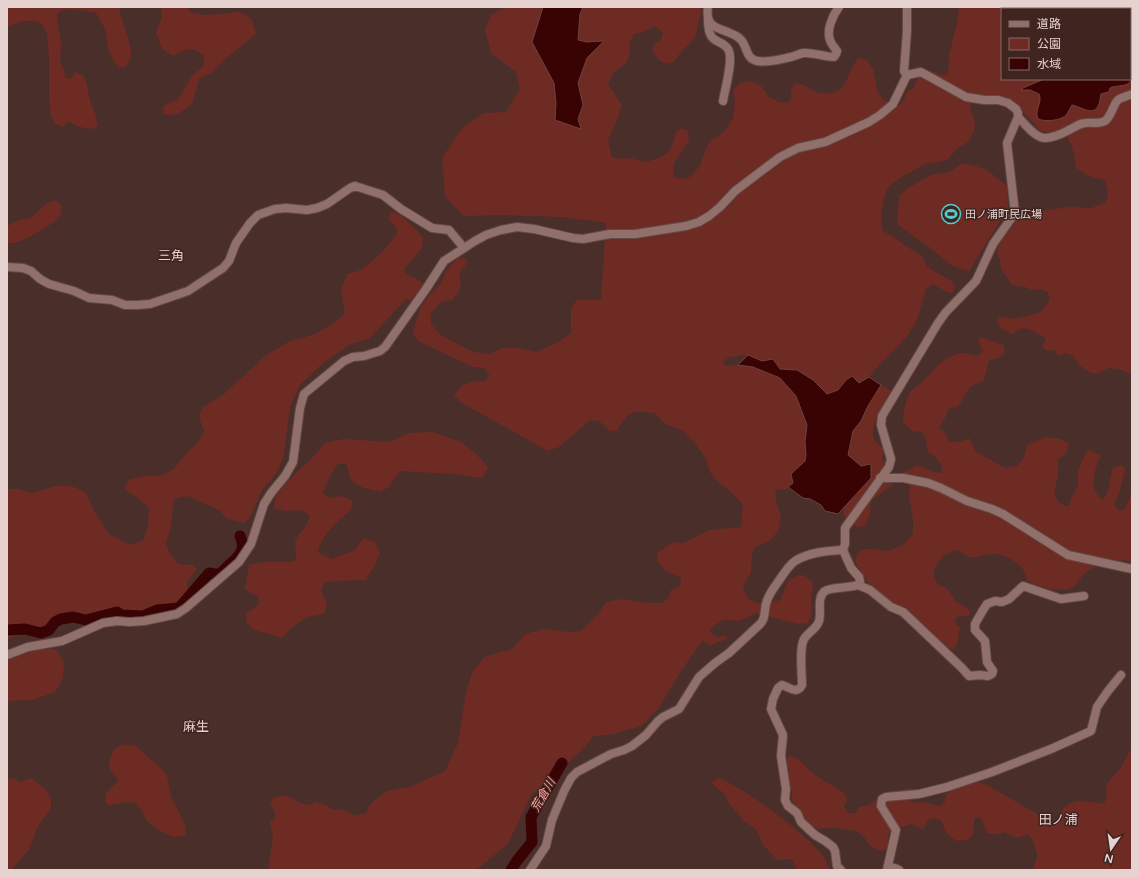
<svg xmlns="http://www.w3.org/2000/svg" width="1139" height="877" font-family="'Varela Round','Noto Sans JP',sans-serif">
	<rect width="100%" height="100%" fill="#4a2e2a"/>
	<!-- green -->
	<g fill="#6e2b24" fill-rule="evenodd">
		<path d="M7,7H31L40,9L44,7H119C121,22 132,42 131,56C130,60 127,64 126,67L119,68L109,53L105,29L96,13C82,11 70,6 57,13V20L61,41V49L60,56L61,65L64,69L65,78H72L75,72L84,76L87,86L90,101L95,113L98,125L93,129C84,128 77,127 70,122L66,123L63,127L55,124L51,116L49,98V58L47,34L41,23C27,19 22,21 9,26L7,25Z"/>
		<path d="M161,7H188L189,12L205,15L240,12L251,18L256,34L225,59L211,73L199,79L192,104L178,114L164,115L163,106L178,99L193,75L204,66V56C191,45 187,49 173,56L162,49L156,33L162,17Z"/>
		<path d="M506,7H702L695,38L681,52L674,62L666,64L658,60L652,48L657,42L661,40L663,33L655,26C648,29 642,33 634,34L629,44L630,54L626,63L613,73L608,84L622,105L618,118L608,140L612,157L621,159L630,158L646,162L656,159L666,154L672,147L676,132L682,128L688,131L689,140L673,165L674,177L682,179L690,177L700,166L704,153L709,142L725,131L733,118L735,102L733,90L740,83L752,81L761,86L769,97L779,102L787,103L791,99V91L795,83C798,84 802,84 804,85C810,87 815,93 821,93C851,97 845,70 859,58L867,60L873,69L876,82L877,91L884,100L899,106L904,100L907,91L913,89L920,72C928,68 934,71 942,76L948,73L949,56L957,23L959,7H1132V375L1119,369L1108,368L1100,373H1091L1079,365L1073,356L1067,353L1059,356L1054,350H1046L1042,347L1045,342V338C1033,332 1024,322 1013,334L1000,328L997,320L1000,317L1014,319L1031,315L1042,311L1050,299L1048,293L1042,289L1032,290L1025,287L1012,285L1001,269L1000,260L996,251L1003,238L1018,218L1026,213L1070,207L1092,208L1106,202L1108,193L1105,180C1094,179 1085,174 1076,168C1074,152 1072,142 1062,129L1053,132L1046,133L1038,129L1029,117L1011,101L972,100L970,109L973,115L975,123L974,131L969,141L958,148L948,159L941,162L927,163L900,178L888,187L883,203L881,216L882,230L923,257L926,266L953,282L955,288L952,293L945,291L933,284L926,289L917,320L908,335L897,347L880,364L869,377L859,383L846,380L838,390L827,394L813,380L797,370L780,369L773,359L762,361L747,355L729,357L723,362L726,366L738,365L753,367L780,378L796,396L807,425L805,442L806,455L805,461L791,474L793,484L785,490L778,489L775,492L776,501L781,515L778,531L771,540L755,547L752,553L751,572L743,586C744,589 745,592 746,595C753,607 771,603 781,600C787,585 784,578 803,575L812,581L813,589L811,599L812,614L808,623L798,624L756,613L740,621L724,620L716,624L710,629L711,633L717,637L723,636H727L726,639L711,645L703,641L699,645L678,676L658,709L641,726L614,734L594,736L580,752L531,795L508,844L476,870H268L273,837L270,822L275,819V812L270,804L273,798L280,796H288L300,803L310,805L316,802L325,805L334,810L340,809L348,812L354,816L366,813L370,804L387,791L410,787L445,771L458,743L466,692L472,673L484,657L512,649L526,634L543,629L569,632L581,631L599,613L606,602L622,599L649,603H662L669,598L671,590L680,586L681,578L665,570L657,561V553L673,542L681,543L686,542L709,530L741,527L743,505L732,493L718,482L710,472L706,459L695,443L682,430L665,424L655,413C632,411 629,410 617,431H610L599,421L590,420L559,447L548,451L462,403L454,396C462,382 470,382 485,381L490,376L484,368L473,367L420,342L415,337L413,331L421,307L429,295L436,289L441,283L446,271L453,263L457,258L463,257L467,260L465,266L461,270L459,275L461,285L458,293L452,300L442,301L431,313V324L441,335L473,352L489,354L502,348H517L536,352L557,343L571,333V308L577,300H601L606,223L562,217L499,215L464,216L445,197L442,158L463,127L484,113L506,112L520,89L516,72L491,53L485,30L491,15ZM1002,9H1130V79H1002Z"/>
		<polygon points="962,163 986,169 1007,186 1008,208 969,271 960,269 951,265 933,250 897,224 899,196 910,187 931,175 950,172"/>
		<polygon points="55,200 62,206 60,216 53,223 26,239 14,243 7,243 7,226 17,221 31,218 47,203"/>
		<path d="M391,211L402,216L423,237L422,248L405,268V273C411,277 418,278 423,284L415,296L411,301L406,299L369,339L350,344L321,365L300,385L290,407L284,455L277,473L263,489L250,517L245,523L227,519L219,510L188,496L174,499L171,526L166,544L170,554L178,564L192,565L197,569L187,582L188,593L174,604L157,606L143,612L123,613L111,608L85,617L41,631L11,637L7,639V489H20L31,493L42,490L55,486H68L74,487L86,493L93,509L109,534L130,545L143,540L148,526L149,509L139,498L132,495L124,487L130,479L151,475L160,476L174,469L183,457L198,442L204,431L199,417L202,408L224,394L265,356L290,341L313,335L334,323L345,313L341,291L347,274L362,270L385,249L397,234L396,227L389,220Z"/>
		<path d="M980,337C989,339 995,343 1003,345L1005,353L998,358L989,360L984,380L970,387L958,407L949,408L945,418L939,427L945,433L949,442H960L969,438L975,451L1005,468L1017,466L1024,458L1027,445L1046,437L1060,439L1069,444L1066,453L1058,460V476L1054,492L1057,500L1063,505L1069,506L1072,496L1078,486V470L1088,449L1101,456C1096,466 1090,482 1096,493C1098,495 1101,498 1103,500L1107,494L1113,468L1121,465L1125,469L1120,490L1114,505L1119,511L1125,509L1132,492V562L1123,560L1092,568L1083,575L1075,586L1066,590L1050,589L1036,585L1027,580C1026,578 1026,574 1024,571C1019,562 1004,553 993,554C986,554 978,558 971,557C965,557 962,553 958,550C949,552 945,554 939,561C934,567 931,577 938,584C940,586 943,586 946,588C950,591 952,597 956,601C961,605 965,606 971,612L969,616H960L955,619L956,624L960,627C957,637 960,641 954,649L949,648L904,610L892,604L875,590L867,581L864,576L855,562L857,554L863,549H874L884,551L890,550L901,546L909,539L913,533V519L909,495L910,485L904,481L895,483L873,499L870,505V514L865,526L857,527L844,515L843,507L858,493L861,466L848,455L853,431L861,421L868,406L881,385L887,388L891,391L892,395C885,406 865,430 876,442C878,444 881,446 884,448L882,461L886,465V475C900,475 906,472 917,465L934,472L942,473C944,464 935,456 928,452L925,436L921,432L913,431L903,423C904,413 905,400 911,391C914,387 920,385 923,381C936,369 943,356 962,353C968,352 974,357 980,355L983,349L978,342Z"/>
		<path d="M433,432L461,442L477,455L488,467L483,478L453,474L400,471L389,487L380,492L363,488L351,480L346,463L338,464L330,476L323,493L330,498L342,496L353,501L351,510C338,521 322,534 318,552L331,559L355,550L363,539L374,541L380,552L374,567L365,580L334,581L324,583L321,591L327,604L325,614L307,617L291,628L282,638L255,630L247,623L246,614L259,604L258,597L253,594L245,589L249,565L266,562H294L296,557L295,540L305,527L310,517L304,510L286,511L274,508L275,497L285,484L315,455L325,443L343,439L390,442L409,433Z"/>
		<polygon points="39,649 56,649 64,662 63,679 55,692 32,700 7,701 7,661 20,655"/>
		<path d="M124,744L136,746L166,773L171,797L186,826L185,836L172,837L157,829L147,821L141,809L135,803L126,802L109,805L105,802L106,793L118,781C117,776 116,776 113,773C105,766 111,757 114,749Z"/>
		<path d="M1132,747V870H1035L1034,866L1037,858V853L1032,838L1027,834C1017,840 1013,836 1004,832C998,835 993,835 987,833L982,820L978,817L974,819V829L972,836L967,840L957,841C947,835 945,833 942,821L933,818L927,821L923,830L912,824L892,830L888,834V843L886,850L881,851L870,846L865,838L857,831L832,827L819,829L810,825L804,819L799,810L792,801V792L789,781L786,761L789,756L794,757L802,763L812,773L844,793L847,800L844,806L848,813H855L859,807L869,805L876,800L888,801L892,799L902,790L908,788L912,790L909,800L914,803C925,800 929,804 940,806L945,802L946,794L954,788L979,782L987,785L1053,823L1058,821C1060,817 1061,812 1063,809C1073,797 1091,802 1104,804L1107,796L1106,789L1108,782L1120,769Z"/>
		<polygon points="7,778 15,779 21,783 27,779 34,779 38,784 46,790 51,799 51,808 38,826 28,851 11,870 7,870"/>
		<path d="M718,778C741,785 813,838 825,859C827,862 828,866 830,870H797L792,859L777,860L763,845L756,829L745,822L727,801L725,794L711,783Z"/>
	</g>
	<!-- water -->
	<g fill="#3a0303" stroke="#6e4140">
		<polygon points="543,7 583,7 580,14 578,40 587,42 604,41 587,58 578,83 583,105 578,119 581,129 555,120 556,103 554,83 532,42"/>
		<path d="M1130,73C1135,89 1118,84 1110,88L1109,92L1101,94C1100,98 1100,101 1099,104C1094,118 1080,106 1072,105C1070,108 1069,111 1067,114C1062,121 1045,122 1038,119C1034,110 1043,102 1039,94L1030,90H1021L1023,88L1044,79H1130Z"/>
		<polygon points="748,355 762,361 773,359 780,369 797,370 813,380 827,394 838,390 846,380 852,376 859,383 869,377 881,385 868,406 861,421 853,431 848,455 861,466 871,464 871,478 838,514 825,511 821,505 810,499 803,498 788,487 793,483 791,474 805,461 806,455 805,442 807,425 796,396 780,378 753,367 738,365"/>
	</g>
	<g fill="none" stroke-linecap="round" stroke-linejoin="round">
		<!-- river -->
		<g stroke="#3a0303" stroke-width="11">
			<path d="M7,630L25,629L41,633L49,630L55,622L61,619L73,617L86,620L117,612L121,615L143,616L157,610L179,608L209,573C212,573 215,575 218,574C222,573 225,569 228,566C238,557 247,550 240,536"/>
			<polyline points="511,870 516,862 532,842 531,817 562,763"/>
		</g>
		<defs>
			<g id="minor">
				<path d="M708,7C704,32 725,27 739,38C748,44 744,58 757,61C768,63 781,59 791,57C795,56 799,54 803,53C813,52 824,57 834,57L836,54L837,51C834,47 831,44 830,40C826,30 833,15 839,7"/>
				<polyline points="907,7 907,31 904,71 907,75"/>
				<path d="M708,20C708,48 723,37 729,51C733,62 725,89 723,101"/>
				<path d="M907,75L921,72L966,97L984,100H998L1008,103L1016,109L1018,113V117C1037,137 1040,145 1067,131C1071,129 1076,126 1081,124C1088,121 1098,125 1105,121C1112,116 1112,106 1118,100C1122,97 1128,96 1132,94"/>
				<polyline points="7,267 23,268 31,271 40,279 49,284 74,291 89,298 112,300 125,305 137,305 150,304 188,291 223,268 229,261 236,243 250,223 258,215 275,209 286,208 307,210 317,208 327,204 350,188 355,186 383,195 401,209 432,228 449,230 464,248"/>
				<polyline points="880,478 903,478 928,483 941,488 967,501 992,509 1003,514 1068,555 1132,569"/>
				<polyline points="858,585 860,581 859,577 851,568 843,550 845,544 845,528 889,467 891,459 881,425 882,416 938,323 946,312 976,281 993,244 1015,213 1007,143 1018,117"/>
				<polyline points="7,655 28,647 62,641 103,623 117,621 130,622 144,621 177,614 186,608 239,562 251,544 264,504 271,493 285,476 293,462 300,408 304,394 344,361 353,357 364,356 380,351 385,347 426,289 444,261 475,241 486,235 501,230 517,227 534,229 573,238 583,239 610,234 635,234 686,226 699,222 709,216 720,207 735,191 780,157 798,148 825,142 869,122 880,115 893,104 907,75"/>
				<path d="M530,870L546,846L552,820L564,791L571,778L577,772L611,754L624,750L632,746L646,735L658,721L663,717L679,709L699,677L715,663L729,653L758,626C766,620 764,612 766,604C768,595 773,589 778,582C783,575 788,566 795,561C810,552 827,551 843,550"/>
				<path d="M841,870L837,866L835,851L833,847L825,841L815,835L801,822L797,813L788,806L785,800L786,789L781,756L783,735L771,709L773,699L778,688L782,685C789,687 797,695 802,685C802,674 799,648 804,639C808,632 817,629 819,621C822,612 816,598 825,591C830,587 850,588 858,585L870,590L891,607L903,612L962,668L969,676L980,675L988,676L992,674L993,671L987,662L985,641L975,630V624L983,610L987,604L995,601L1002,602L1009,599L1023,586L1061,599L1084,596"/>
				<polyline points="887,870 896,830 881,806 882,799 886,797 919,794 947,787 992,772 1051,749 1091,731 1097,707 1108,691 1121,675"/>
				<path d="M888,870C892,867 894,867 899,870"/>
			</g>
		</defs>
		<!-- minor casing -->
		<use href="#minor" stroke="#624a47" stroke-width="10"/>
		<!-- minor -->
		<use href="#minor" stroke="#91706b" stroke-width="8"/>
	</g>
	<!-- icons -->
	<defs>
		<symbol id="stadium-ring" viewBox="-11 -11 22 22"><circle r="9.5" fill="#3f2420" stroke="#52cdcd" stroke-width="1.5"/><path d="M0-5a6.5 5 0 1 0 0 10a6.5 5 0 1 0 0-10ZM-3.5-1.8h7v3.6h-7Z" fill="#52cdcd"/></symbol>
	</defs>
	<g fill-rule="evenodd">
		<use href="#stadium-ring" x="940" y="203" width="22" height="22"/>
	</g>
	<g text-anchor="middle" stroke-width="3" stroke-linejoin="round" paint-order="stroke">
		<!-- poi labels -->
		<g font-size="11" fill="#e6d3d0" stroke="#3f2420" text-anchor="start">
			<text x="965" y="218">田ノ浦町民広場</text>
		</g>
		<!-- water labels -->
		<g font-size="12" font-style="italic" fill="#fda397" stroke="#3f2420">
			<text transform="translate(543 795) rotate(-60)" y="4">荒倉川</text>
		</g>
		<!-- quarter labels -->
		<g font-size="13" fill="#e6d3d0" stroke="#3f2420">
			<text x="171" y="260">三角</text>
			<text x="196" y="731">麻生</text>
			<text x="1058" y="824">田ノ浦</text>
		</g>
	</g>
	<!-- border -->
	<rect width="1139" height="877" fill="none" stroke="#e6d3d0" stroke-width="16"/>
	<!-- legend -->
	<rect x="1001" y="8" width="130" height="72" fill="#3f2420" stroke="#826a66"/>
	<rect x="1009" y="21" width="20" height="6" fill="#91706b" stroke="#826a66"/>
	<text x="1037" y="28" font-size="12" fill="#e6d3d0">道路</text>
	<rect x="1009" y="38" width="20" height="12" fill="#6e2b24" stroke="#826a66"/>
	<text x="1037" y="48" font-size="12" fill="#e6d3d0">公園</text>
	<rect x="1009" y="58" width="20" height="12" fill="#3a0303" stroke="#826a66"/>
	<text x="1037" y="68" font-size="12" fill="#e6d3d0">水域</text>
	<!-- north arrow -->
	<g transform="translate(1111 849) rotate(193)" stroke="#3f2420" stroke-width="3" paint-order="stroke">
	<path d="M0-3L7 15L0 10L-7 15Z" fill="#e6d3d0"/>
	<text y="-6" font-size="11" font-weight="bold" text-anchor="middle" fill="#e6d3d0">N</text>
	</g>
</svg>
